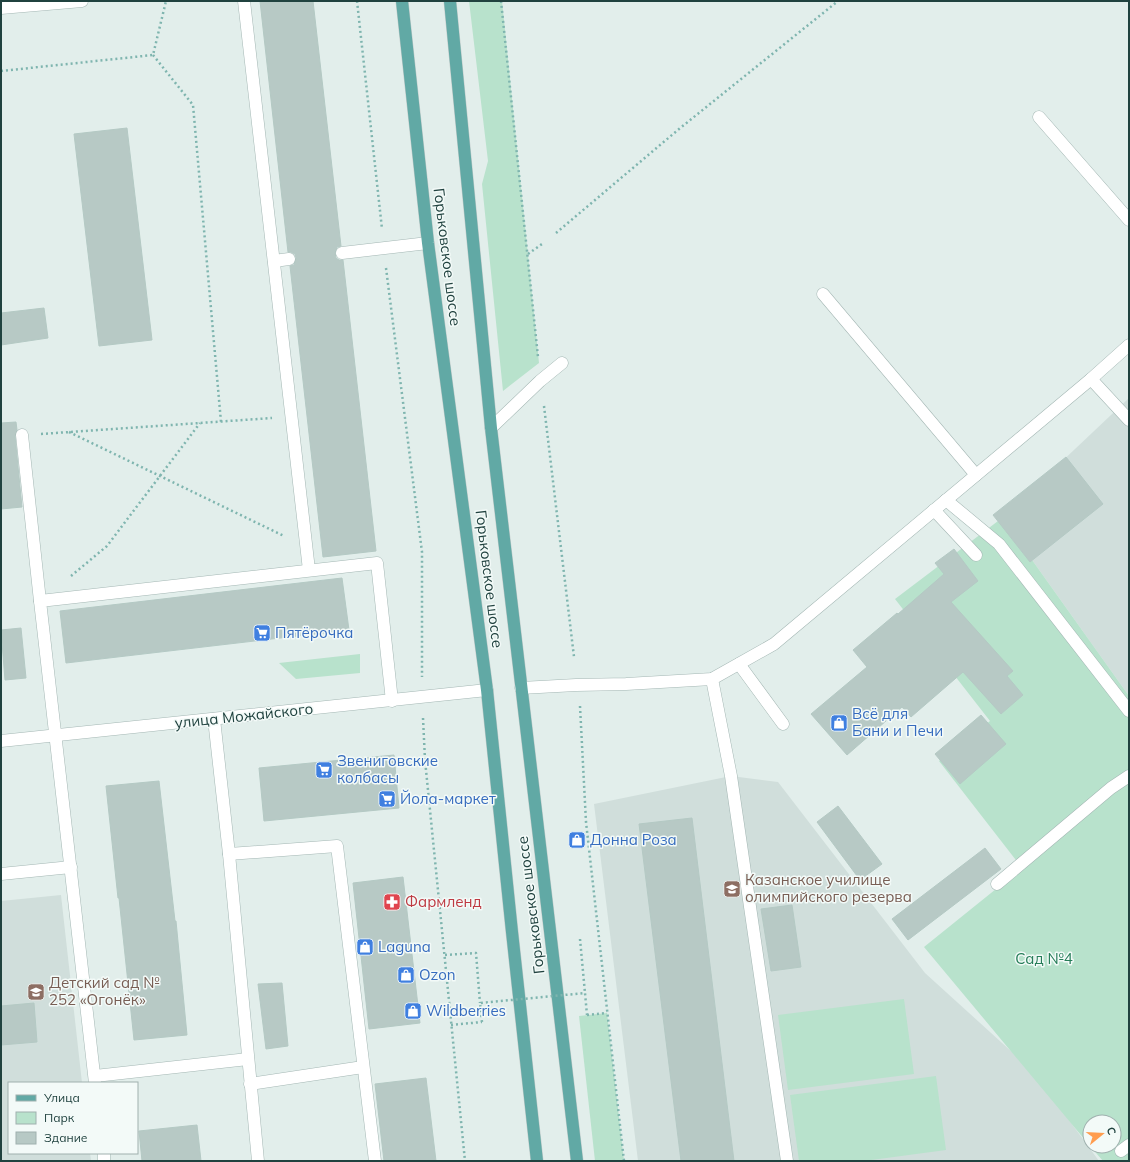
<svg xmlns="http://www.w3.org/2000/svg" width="1130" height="1162" font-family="Mulish,sans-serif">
	<rect width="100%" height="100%" fill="#e2eeeb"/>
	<!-- built -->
	<g fill="#d0dedb">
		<polygon points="1129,398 1129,696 1002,518"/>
		<polygon points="731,776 778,782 925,973 1033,1071 1099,1161 638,1161 594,804"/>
		<polygon points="61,895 82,1083 9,1083 9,1153 90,1153 91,1161 1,1161 1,901"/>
	</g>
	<!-- green -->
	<g fill="#b8e2cc">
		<polygon points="469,1 502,1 539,363 503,391 482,184 488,161"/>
		<polygon points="1002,518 1129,696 1129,1161 1103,1161 1090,1146 1114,1146 1114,1122 1090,1122 1090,1146 924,947 1022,868 939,761 990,721 895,599"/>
		<polygon points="360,654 360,673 296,679 279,663"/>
		<polygon points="904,999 914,1074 788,1090 778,1015"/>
		<polygon points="607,1013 624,1161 595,1161 579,1016"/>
		<polygon points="936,1076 946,1150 864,1161 799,1161 790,1095"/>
	</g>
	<!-- building -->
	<g fill="#b7c9c5" stroke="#b4c9c4">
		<polygon points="260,1 313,1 341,246 337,247 335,253 336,258 339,260 343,260 376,551 323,557 290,266 294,265 296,258 295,254 291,252 288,252"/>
		<polygon points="127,128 152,340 99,346 74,134"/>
		<polygon points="44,308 48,338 1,345 1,313"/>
		<polygon points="16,422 17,430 15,436 22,507 1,509 1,423"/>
		<polygon points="1066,457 1103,504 1030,562 993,515"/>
		<polygon points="954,549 978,581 951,602 1013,671 1007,676 1023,695 1001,714 963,672 911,717 902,707 847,755 811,714 867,667 853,650 897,613 898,614 944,574 935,563"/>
		<polygon points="342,578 349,630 66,663 60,611"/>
		<polygon points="21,628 26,678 5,680 1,630"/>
		<polygon points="981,715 1006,744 960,784 935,754"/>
		<polygon points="394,755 399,808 264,821 259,768"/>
		<polygon points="159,781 175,921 176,921 187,1035 134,1040 119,898 118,898 106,786"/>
		<polygon points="838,806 882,864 860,880 817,822"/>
		<polygon points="692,818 734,1161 681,1161 639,824"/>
		<polygon points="985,848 1001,869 908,940 892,919"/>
		<polygon points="403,877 420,1023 369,1029 353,883"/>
		<polygon points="792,905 801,967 771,971 761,909"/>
		<polygon points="282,983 288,1046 266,1049 258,984"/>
		<polygon points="34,1003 37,1042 1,1045 1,1006"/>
		<polygon points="426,1078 436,1161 384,1161 375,1084"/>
		<polygon points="197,1125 201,1161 142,1161 139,1131"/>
	</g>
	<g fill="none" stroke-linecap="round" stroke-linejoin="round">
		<defs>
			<g id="service">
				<polyline points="244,1 309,570"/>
				<polyline points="1,8 82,1"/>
				<polyline points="1039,117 1129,220"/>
				<polyline points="342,253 428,243"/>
				<polyline points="274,261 289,259"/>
				<polyline points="823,294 976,475"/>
				<polyline points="1091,379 1129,420"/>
				<polyline points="491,428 540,381 562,363"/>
				<polyline points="22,435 40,601"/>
				<polyline points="946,500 999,544 1129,711"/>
				<polyline points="934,510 976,555"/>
				<polyline points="739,664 783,724"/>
				<polyline points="712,679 731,776 787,1161"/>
				<polyline points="214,719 229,854 258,1161"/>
				<polyline points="229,854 337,846 375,1161"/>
				<polyline points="1,874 71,867"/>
				<polyline points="997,884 1111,788 1129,776"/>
				<polyline points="95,1076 248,1059"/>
				<polyline points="95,1083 40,601 377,563 392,701"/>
				<polyline points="250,1084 363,1067"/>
				<polyline points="1121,1151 1129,1145"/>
				<polyline points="104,1153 104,1161"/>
			</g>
			<g id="minor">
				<polyline points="521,688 576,685 626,684 712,679 774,644 1091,379 1129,345"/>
				<polyline points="1,741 487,690"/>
			</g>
			<g id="primary">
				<polyline points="402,1 428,243 487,690 512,932 537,1161"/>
				<polyline points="450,1 491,428 577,1161"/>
			</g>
		</defs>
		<!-- service casing -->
		<use href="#service" stroke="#a4b7b4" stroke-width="13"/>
		<!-- minor casing -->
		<use href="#minor" stroke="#a4b7b4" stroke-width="13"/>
		<!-- primary casing -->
		<use href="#primary" stroke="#c1cac9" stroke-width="13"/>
		<!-- path -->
		<g stroke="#7fb5af" stroke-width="2.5" stroke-dasharray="2 3" stroke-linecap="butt">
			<polyline points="357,1 382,229"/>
			<polyline points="501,1 538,357"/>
			<polyline points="153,55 193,105 221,422"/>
			<polyline points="1,71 153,55 166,1"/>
			<polyline points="556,233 679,129 838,1"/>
			<polyline points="528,254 542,244"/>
			<polyline points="386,268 422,552 422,677"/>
			<polyline points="544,406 574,657"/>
			<polyline points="69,432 284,536"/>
			<polyline points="41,434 272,418"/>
			<polyline points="71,576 107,546 200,423"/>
			<polyline points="580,706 586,822 624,1161"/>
			<polyline points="423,718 425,760 465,1161"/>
			<polyline points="580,939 585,993"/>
			<polyline points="445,955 476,953 480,1003"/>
			<polyline points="587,1015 607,1013"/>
			<polyline points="451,1025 482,1022"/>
		</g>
		<!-- service -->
		<use href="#service" stroke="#fff" stroke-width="12"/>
		<!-- minor -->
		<use href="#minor" stroke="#fff" stroke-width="12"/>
		<!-- primary -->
		<use href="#primary" stroke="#61a9a5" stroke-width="12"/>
		<!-- path-bridge -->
		<polyline stroke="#7fb5af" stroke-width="2.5" stroke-dasharray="2 3" stroke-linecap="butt" points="482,1022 480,1003 585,993 587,1015"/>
	</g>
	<!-- icons -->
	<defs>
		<symbol id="supermarket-square" viewBox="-11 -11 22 22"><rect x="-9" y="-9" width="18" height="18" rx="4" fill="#3f7fe0" stroke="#f3faf8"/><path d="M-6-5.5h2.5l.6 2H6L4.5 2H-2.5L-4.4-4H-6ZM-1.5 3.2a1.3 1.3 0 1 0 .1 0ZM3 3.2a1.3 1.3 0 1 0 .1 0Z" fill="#fff"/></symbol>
		<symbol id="shop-square" viewBox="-11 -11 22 22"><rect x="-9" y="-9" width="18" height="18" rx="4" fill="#3f7fe0" stroke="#f3faf8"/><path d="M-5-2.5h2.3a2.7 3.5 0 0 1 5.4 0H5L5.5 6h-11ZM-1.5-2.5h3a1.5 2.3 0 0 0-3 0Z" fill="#fff"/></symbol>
		<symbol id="university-square" viewBox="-11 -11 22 22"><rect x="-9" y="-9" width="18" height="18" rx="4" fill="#8d6e63" stroke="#f3faf8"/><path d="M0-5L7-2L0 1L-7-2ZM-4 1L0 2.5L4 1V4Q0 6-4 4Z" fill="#fff"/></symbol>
		<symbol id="pharmacy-square" viewBox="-11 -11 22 22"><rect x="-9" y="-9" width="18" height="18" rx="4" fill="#e0444e" stroke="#f3faf8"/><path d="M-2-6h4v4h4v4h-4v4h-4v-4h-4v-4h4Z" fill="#fff"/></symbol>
		<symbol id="school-square" viewBox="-11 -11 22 22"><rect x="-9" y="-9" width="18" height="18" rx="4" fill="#8d6e63" stroke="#f3faf8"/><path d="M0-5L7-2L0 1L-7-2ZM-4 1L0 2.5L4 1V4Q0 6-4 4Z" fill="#fff"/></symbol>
	</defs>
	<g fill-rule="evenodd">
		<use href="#supermarket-square" x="252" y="623" width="20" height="20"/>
		<use href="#shop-square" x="829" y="713" width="20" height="20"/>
		<use href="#supermarket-square" x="314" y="760" width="20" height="20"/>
		<use href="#supermarket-square" x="377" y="789" width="20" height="20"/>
		<use href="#shop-square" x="567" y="830" width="20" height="20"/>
		<use href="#university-square" x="722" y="879" width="20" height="20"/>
		<use href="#pharmacy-square" x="382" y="892" width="20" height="20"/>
		<use href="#shop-square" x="355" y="937" width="20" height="20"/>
		<use href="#shop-square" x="396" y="965" width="20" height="20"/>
		<use href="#school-square" x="26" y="982" width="20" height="20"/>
		<use href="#shop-square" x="403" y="1001" width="20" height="20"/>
	</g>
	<g text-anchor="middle" stroke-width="3" stroke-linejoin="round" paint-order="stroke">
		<!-- street labels -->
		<g font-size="15" fill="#20423f" stroke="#f3faf8">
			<text transform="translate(447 257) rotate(83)" y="5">Горьковское шоссе</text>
			<text transform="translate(489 579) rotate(83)" y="5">Горьковское шоссе</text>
			<text transform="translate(244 716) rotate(-6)" y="5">улица Можайского</text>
			<text transform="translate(531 905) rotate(-97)" y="5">Горьковское шоссе</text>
		</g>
		<!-- shop labels -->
		<g font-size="15" fill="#366cbe" stroke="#f3faf8" text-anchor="start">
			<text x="275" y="638">Пятёрочка</text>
			<text x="852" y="719">Всё для<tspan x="852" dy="17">Бани и Печи</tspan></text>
			<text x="337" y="766">Звениговские<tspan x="337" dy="17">колбасы</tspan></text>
			<text x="400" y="804">Йола-маркет</text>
			<text x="590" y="845">Донна Роза</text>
			<text x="378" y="952">Laguna</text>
			<text x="419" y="980">Ozon</text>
			<text x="426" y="1016">Wildberries</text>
		</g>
		<!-- education labels -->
		<g font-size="15" fill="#785e54" stroke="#f3faf8" text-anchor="start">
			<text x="745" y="885">Казанское училище<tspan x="745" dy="17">олимпийского резерва</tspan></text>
			<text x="49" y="988">Детский сад №<tspan x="49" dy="17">252 «Огонёк»</tspan></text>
		</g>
		<!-- health labels -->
		<g font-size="15" fill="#be3a42" stroke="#f3faf8" text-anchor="start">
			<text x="405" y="907">Фармленд</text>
		</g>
		<!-- park labels -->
		<g font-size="15" fill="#257d58" stroke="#f3faf8">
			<text x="1044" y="964">Сад №4</text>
		</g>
	</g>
	<!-- border -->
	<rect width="1130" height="1162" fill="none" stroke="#20423f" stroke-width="4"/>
	<!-- legend -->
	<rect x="8" y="1082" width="130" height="72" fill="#f3faf8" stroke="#9fb0ae"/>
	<rect x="16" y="1095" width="20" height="6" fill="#61a9a5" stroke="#9fb0ae"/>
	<text x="44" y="1102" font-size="12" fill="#20423f">Улица</text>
	<rect x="16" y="1112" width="20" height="12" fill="#b8e2cc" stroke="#9fb0ae"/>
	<text x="44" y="1122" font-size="12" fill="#20423f">Парк</text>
	<rect x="16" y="1132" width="20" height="12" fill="#b7c9c5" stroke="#9fb0ae"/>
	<text x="44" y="1142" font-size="12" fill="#20423f">Здание</text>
	<!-- north arrow -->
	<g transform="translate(1102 1134) rotate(72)"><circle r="19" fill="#f3faf8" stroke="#9fb0ae"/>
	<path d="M0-3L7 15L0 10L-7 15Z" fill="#ff9d4f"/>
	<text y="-6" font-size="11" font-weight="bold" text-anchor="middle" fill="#20423f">С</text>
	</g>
</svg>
